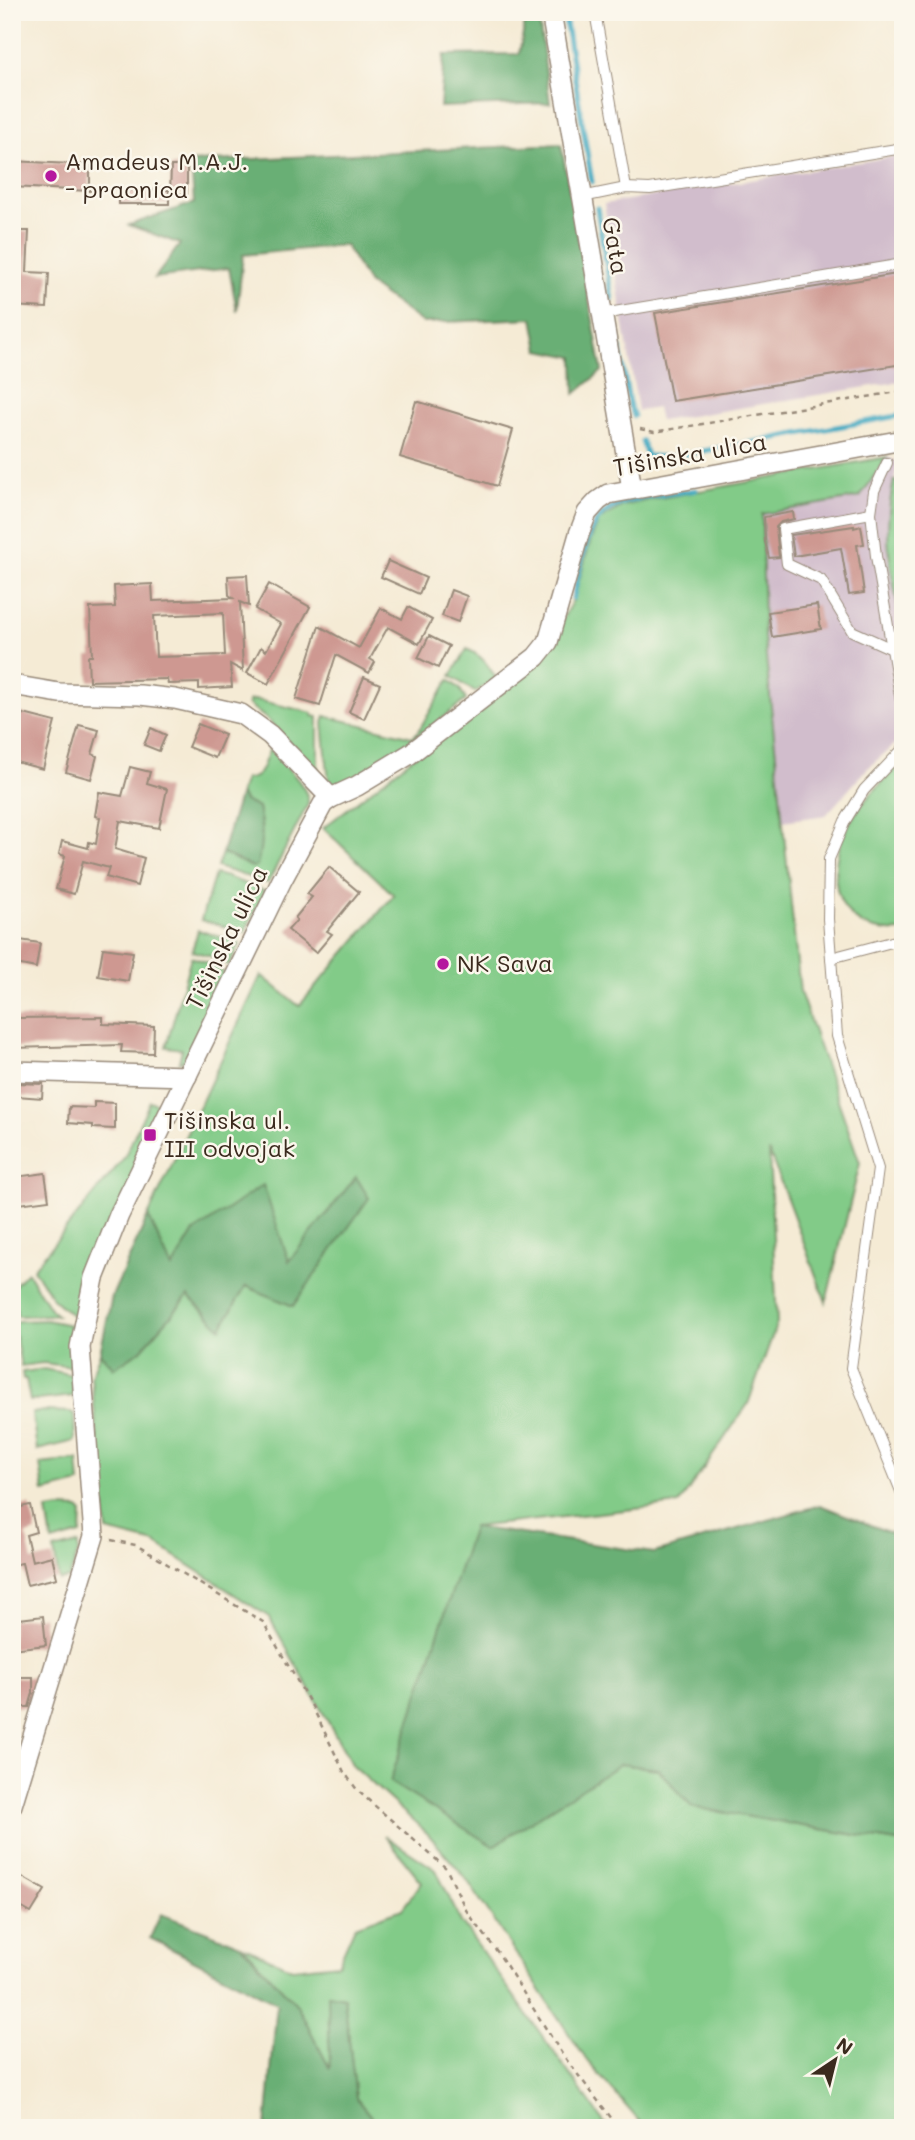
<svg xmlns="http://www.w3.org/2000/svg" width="915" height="2140" font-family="Mali,sans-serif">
	<rect width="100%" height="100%" fill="#fbf7ec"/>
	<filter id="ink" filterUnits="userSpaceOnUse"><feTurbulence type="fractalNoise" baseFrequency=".0143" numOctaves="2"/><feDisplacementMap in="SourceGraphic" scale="14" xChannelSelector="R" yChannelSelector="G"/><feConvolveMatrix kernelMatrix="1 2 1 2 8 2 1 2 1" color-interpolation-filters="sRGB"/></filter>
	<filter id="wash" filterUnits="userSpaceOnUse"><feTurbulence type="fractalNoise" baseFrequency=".00686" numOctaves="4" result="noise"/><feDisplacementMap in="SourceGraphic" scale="28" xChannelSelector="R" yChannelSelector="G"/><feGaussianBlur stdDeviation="1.57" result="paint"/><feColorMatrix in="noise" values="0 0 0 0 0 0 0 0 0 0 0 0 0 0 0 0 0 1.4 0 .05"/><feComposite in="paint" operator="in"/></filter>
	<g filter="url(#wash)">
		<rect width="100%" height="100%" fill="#f5ebd5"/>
		<!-- industrial -->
		<g fill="#d1bdcc">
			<polygon points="903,155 903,381 660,421 657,408 638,411 604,204"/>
			<polygon points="887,457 898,462 889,504 888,556 903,630 903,737 867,769 826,815 783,821 764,637 762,514 860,497"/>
		</g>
		<!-- green -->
		<g fill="#82cb88" stroke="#5e7a53" stroke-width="2">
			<polygon points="887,457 860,497 762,514 764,637 800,992 860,1163 826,1302 769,1151 777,1323 748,1404 679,1504 473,1527 493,1846 619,1764 658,1769 692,1807 903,1843 903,2128 645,2128 587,2061 467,1880 428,1834 353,1766 269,1617 155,1543 107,1531 91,1376 100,1353 114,1368 141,1350 188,1296 246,1286 293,1306 355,1178 289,1262 172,1269 148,1216 261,975 299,1006 394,895 323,828 542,657 574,598 591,539 599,520 623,506 644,501"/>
			<path d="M903,479V630C892,577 881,536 894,481Z"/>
			<path d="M467,649C483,657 486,662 496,678L475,692L451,676Z"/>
			<polygon points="449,680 460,689 466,700 429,728 350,781 338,785 329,783 323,723 325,716 412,737 417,733"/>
			<polygon points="257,700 313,713 313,716 318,717 318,774 269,721 248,704 248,701"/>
			<path d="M270,749C281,762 311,788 308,804L268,883L217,867L222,853L252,867C262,841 265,836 258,808L244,801L240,793L245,779C264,779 262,763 270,749Z"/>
			<path d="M903,761V931C834,937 821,873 850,822C863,799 885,780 903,761Z"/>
			<polygon points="215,874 227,877 265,891 245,932 201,920"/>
			<polygon points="198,930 237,942 239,945 229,966 217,958 192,951"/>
			<polygon points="191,957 212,964 226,974 184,1061 179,1062 182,1049 166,1047"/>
			<polygon points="150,1101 162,1106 78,1316 74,1317 54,1300 33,1269 124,1158"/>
			<polygon points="27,1272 51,1310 57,1315 17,1316 16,1308 12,1309 12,1288"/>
			<polygon points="47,1320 70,1325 77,1328 73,1367 43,1363 21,1366 13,1324 18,1321"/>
			<polygon points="44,1369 73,1375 73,1396 30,1401 26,1379 23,1379 22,1372"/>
			<polygon points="44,1411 71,1412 74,1414 75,1441 37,1450 32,1413"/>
			<polygon points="78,1460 80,1483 44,1492 40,1464"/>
			<polygon points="60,1508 79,1509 82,1512 81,1534 52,1542 47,1510"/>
			<polygon points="78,1544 78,1553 69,1578 59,1580 54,1550"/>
			<polygon points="385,1836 436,1870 461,1922 608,2128 380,2128 356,2098 344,1997 329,1994 331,2071 297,2005 241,1945 292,1969 338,1964 355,1926 402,1909 422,1882"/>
		</g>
		<!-- forest -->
		<g fill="#69af74" stroke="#526c49" stroke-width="2">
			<polygon points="527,12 538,12 550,103 440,107 444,55 519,54"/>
			<polygon points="561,144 602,371 575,394 574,357 539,350 533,318 423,323 369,284 345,245 243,255 237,311 229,268 155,278 180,244 129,225 194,203 191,162"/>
			<path d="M240,793L244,801L258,808C263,829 262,845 257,866L252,867L222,853Z"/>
			<polygon points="356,1177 369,1198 293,1306 246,1286 221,1328 188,1296 141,1350 114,1368 100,1353 112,1296 148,1216 172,1268 193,1233 263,1185 289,1261"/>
			<polygon points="820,1505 893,1534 903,1561 903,1843 692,1807 658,1769 620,1764 493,1846 390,1782 473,1527 654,1553"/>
			<polygon points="161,1914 241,1945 297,2005 330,2069 328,1994 344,1997 356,2098 380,2128 266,2128 277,2003 150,1938"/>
		</g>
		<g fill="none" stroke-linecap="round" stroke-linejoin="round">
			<!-- stream -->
			<g stroke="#43abc3" stroke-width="5">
				<polyline points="564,12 592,182"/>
				<polyline points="597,208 612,299"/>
				<polyline points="616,325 629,403 634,416"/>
				<polyline points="642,441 647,456 670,457 903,415"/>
				<path d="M573,598C579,575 585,532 602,515C620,497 671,494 696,490"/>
			</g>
		</g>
		<g id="blocks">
			<!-- building -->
			<g fill="#ce9891" fill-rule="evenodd">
				<polygon points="12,161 90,165 90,191 12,187"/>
				<polygon points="171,166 187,166 187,194 170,194"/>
				<rect x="119" y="190" width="50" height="14"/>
				<polygon points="16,231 29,231 27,272 49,273 47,308 12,306 12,256 15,257"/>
				<polygon points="903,273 903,364 672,401 655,313"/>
				<polygon points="416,401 513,430 497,486 400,457"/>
				<polygon points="793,512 794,519 781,522 776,527 779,557 769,558 765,542 764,517"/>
				<polygon points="854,526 854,528 861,526 864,544 857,545 864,593 849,595 841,548 794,556 791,535"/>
				<polygon points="388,561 426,578 419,594 381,577"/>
				<path d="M247,575L249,606L240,602L243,671L230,664L232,687L199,689V683L168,684L167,679L89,681L88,656H92L90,608L115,607L114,586L152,584L153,601L233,598L229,595L228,576ZM223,613L225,655L156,657L154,616Z"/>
				<polygon points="269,584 310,607 268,684 247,673 261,647 266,651 281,624 255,609"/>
				<polygon points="451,590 467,596 458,622 442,616"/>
				<polygon points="817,605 821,629 772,637 768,612"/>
				<polygon points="408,607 432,620 419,644 388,627 370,659 375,662 369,673 336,655 320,706 296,699 319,626 359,648 381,608 402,619"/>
				<polygon points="429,636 449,646 438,668 418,658"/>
				<polygon points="364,677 380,684 364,719 349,712"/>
				<polygon points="12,711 55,722 43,769 12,761"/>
				<polygon points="198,724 225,735 215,758 188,747"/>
				<polygon points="79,725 99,730 92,754 97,756 91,779 66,772"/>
				<polygon points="151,728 166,735 159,751 144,745"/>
				<polygon points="130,767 150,772 147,783 167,789 159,828 120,821 115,849 144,858 137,886 106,877 109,868 83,861 74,894 56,889 65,856 59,854 62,841 88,848 89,842 96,844 100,817 95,816 99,792 122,796"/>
				<polygon points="329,867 359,892 327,931 332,934 316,953 288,930 297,920 295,918 312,897 307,894"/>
				<polygon points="20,940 40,943 36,968 16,964"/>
				<polygon points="103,948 133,952 128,981 98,976"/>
				<polygon points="103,1017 103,1024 154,1026 153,1053 121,1052 122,1045 12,1048 12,1018"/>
				<polygon points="18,1083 43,1084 42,1098 17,1096"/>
				<polygon points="94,1102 115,1103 115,1129 93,1128 93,1125 68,1123 69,1107 94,1108"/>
				<polygon points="45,1173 49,1200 19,1204 15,1177"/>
				<polygon points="30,1505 36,1532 26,1535 32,1561 52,1556 57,1578 27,1585 22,1563 12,1565 12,1509"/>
				<polygon points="43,1616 46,1645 12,1649 12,1620"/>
				<polygon points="12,1677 33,1677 33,1693 29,1707 12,1707"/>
				<polygon points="12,1871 45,1890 31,1913 12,1902"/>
			</g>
		</g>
	</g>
	<g filter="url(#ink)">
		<use href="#blocks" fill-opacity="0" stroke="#988a7a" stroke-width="2"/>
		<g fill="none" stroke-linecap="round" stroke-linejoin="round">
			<defs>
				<g id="lane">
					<polyline points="595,12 626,188"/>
					<polyline points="582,197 626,188 650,189 903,148"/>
					<polyline points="602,314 903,264"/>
					<polyline points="887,463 874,491 871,513 876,556 903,713"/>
					<polyline points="871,513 783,529 787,564 821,580 852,631 892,649"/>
					<polyline points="903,749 864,790 845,821 829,859 828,919 837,1036 878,1169 851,1368 903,1496"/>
					<polyline points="831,958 903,939"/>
				</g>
				<g id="street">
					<polyline points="551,12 632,489"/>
					<polyline points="12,685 59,693 140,695 175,699 241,714 270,735 331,798"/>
					<polyline points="12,1071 187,1076"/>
					<polyline points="12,1805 94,1536 80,1347 94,1278 119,1215 282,880 323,804 331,798 357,786 410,754 536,657 548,642 579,534 587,513 598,501 608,494 903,440"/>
				</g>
			</defs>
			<!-- lane casing -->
			<use href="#lane" stroke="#988a7a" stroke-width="12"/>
			<!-- street casing -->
			<use href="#street" stroke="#988a7a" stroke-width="22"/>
			<!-- path -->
			<g stroke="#988a7a" stroke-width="2.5" stroke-dasharray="5 5" stroke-linecap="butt">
				<polyline points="640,429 654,432 903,391"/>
				<polyline points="111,1540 136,1545 263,1622 313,1708 344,1772 358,1791 446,1868 466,1910 499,1954 562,2054 619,2128"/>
			</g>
			<!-- lane -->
			<use href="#lane" stroke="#fff" stroke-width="10"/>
			<!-- street -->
			<use href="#street" stroke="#fff" stroke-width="19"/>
		</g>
	</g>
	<!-- markers -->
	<g fill="#b5179e" stroke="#fbf7ec" stroke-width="2.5">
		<circle cx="51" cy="176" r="7"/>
		<circle cx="443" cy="964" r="7"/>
		<rect x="143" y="1128" width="14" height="14" rx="3.5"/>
	</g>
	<g text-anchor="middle" stroke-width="5" stroke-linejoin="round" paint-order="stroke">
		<!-- poi labels -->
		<g font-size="24" fill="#3b2a1e" stroke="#fbf7ec" text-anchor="start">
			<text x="65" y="170">Amadeus M.A.J.<tspan x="65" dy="28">- praonica</tspan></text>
			<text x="457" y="972">NK Sava</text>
			<text x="164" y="1129">Tišinska ul.<tspan x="164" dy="28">III odvojak</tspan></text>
		</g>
		<!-- street labels -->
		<g font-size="24" fill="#3b2a1e" stroke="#fbf7ec">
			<text transform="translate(615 246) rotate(80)" y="8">Gata</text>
			<text transform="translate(690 455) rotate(-10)" y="8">Tišinska ulica</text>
			<text transform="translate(227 938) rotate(-64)" y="8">Tišinska ulica</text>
		</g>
	</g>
	<!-- margin -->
	<rect width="915" height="2140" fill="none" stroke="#fbf7ec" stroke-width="42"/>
	<!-- north arrow -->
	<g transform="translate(835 2060) rotate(35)" stroke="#fbf7ec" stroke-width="5" paint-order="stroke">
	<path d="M0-5L12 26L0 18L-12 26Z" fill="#3b2a1e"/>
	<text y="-10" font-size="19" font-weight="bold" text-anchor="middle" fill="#3b2a1e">N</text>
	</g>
</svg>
